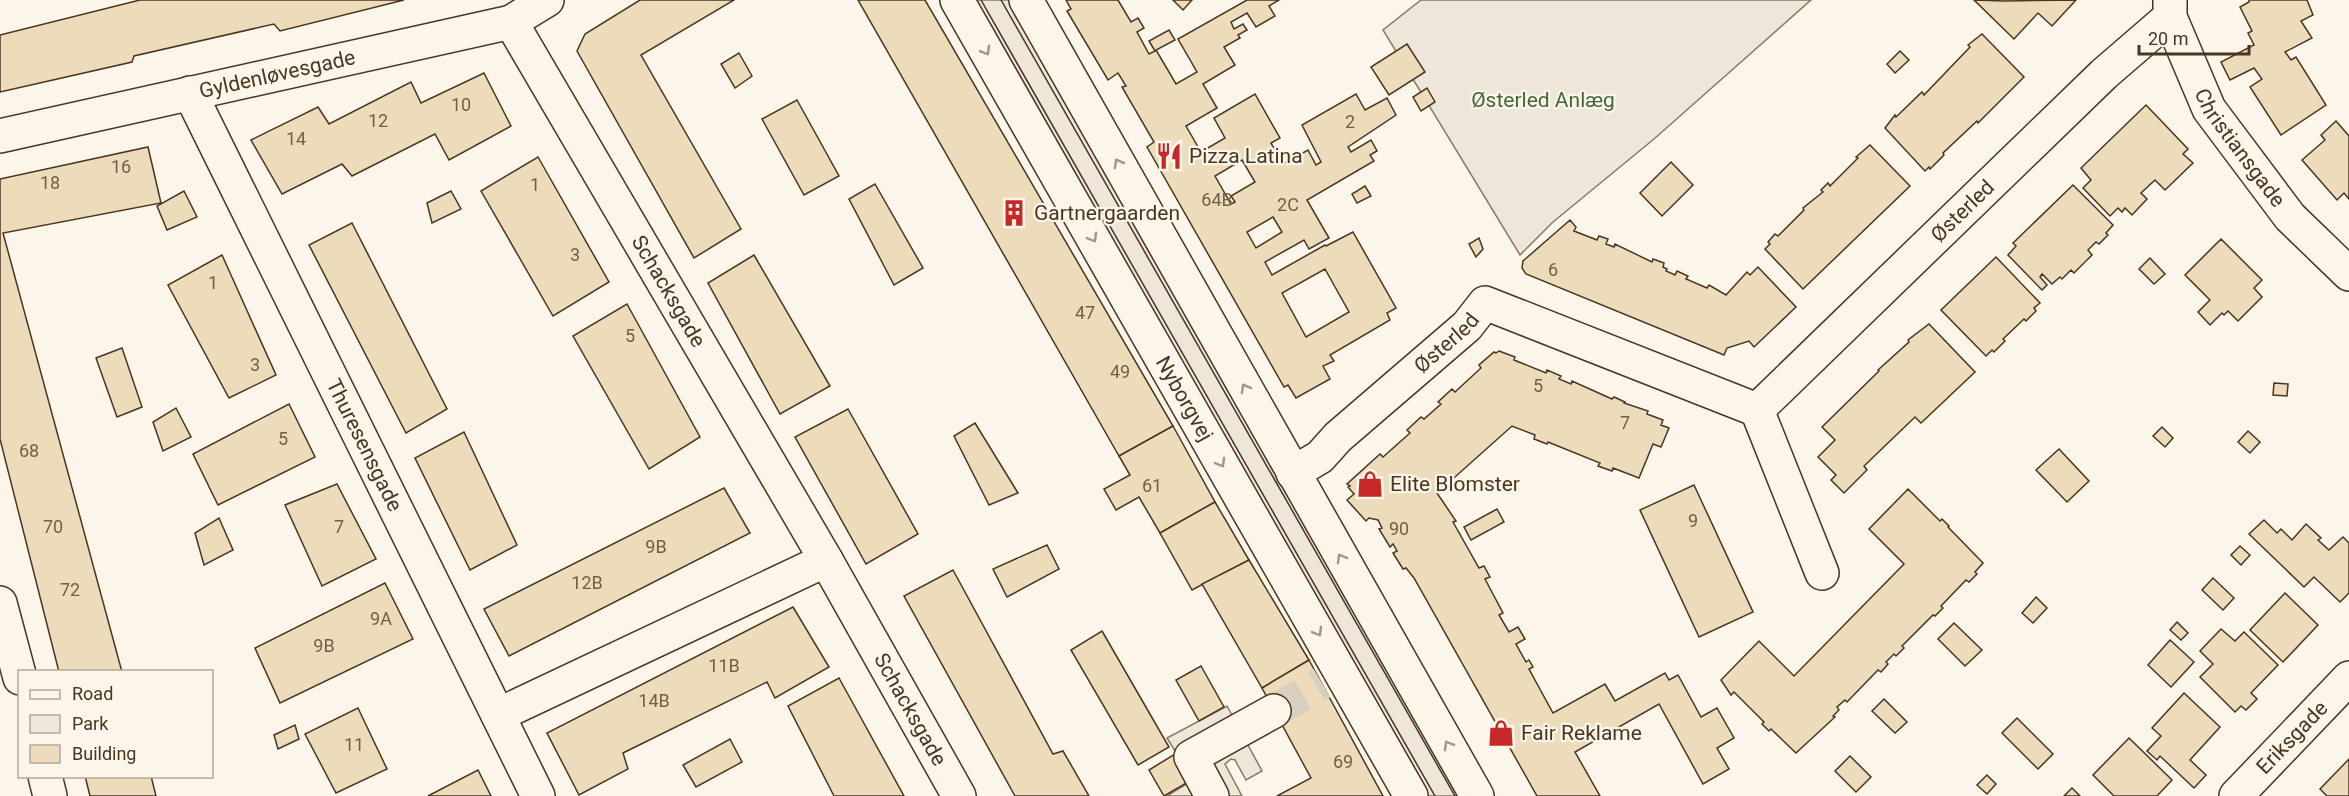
<svg xmlns="http://www.w3.org/2000/svg" width="2349" height="796" font-family="Roboto,sans-serif">
	<rect width="100%" height="100%" fill="#fbf6e9"/>
	<!-- green -->
	<g fill="#ede6d9" stroke="#887966" stroke-width="1.5">
		<polygon points="969,0 1015,0 1467,796 1421,796"/>
		<polygon points="1421,0 1811,0 1654,139 1553,222 1520,255 1383,30"/>
	</g>
	<!-- parking -->
	<polygon fill="#ede7d9" stroke="#887966" stroke-width="1.5" points="1227,706 1262,771 1246,780 1235,760 1231,759 1225,764 1242,796 1167,796 1193,780 1167,738"/>
	<!-- building -->
	<g fill="#ecdcbc" stroke="#4a3520" stroke-width="1.5" fill-rule="evenodd">
		<polygon points="140,0 404,0 280,31 274,24 134,56 132,62 0,92 0,35"/>
		<polygon points="640,0 734,0 641,55 741,229 694,258 577,51 585,34"/>
		<polygon points="858,0 925,0 1173,426 1119,456"/>
		<path d="M1066,0H1118L1131,22L1138,18L1144,28L1137,32L1149,54L1155,51L1149,41L1169,30L1175,40L1156,50L1176,84L1197,72L1178,39L1247,0H1279L1269,6L1275,16L1256,27L1247,13L1231,22L1234,29L1243,24L1247,30L1238,35L1240,38L1224,47L1235,65L1203,84L1217,108L1186,126L1201,152L1225,138L1214,118L1255,94L1280,138L1271,143L1283,164L1308,150L1316,165L1321,162L1302,125L1356,94L1365,110L1387,98L1396,115L1348,147L1351,152L1371,140L1377,151L1370,155L1374,161L1307,200L1329,238L1309,249L1304,240L1265,262L1272,275L1325,245L1326,246L1353,232L1396,308L1387,313L1390,320L1330,355L1334,361L1323,366L1330,379L1296,398L1288,385L1284,387L1147,147L1154,142L1122,87L1126,86L1118,73L1108,80L1067,11L1071,9ZM1242,160L1255,182L1231,196L1235,202L1231,204L1215,176ZM1273,217L1282,232L1256,248L1247,232ZM1325,269L1349,312L1306,337L1282,293Z"/>
		<polygon points="1173,0 1192,0 1183,10"/>
		<polygon points="1974,0 2005,1 2076,0 2052,26 2038,13 2014,39"/>
		<polygon points="2249,0 2307,0 2313,15 2301,21 2312,38 2285,52 2291,60 2296,57 2326,105 2281,135 2250,87 2262,79 2254,68 2230,80 2221,62 2254,45 2248,33 2252,31 2240,7 2249,2"/>
		<polygon points="1982,34 2024,77 1978,123 1977,121 1943,153 1944,155 1930,169 1929,167 1925,171 1885,128 1895,115 1896,117 1922,92 1924,95 1970,47 1968,45"/>
		<polygon points="1407,44 1425,72 1389,95 1371,67"/>
		<polygon points="1900,51 1909,60 1895,73 1887,64"/>
		<polygon points="739,53 752,76 735,88 721,64"/>
		<polygon points="484,73 511,126 449,160 435,134 352,176 342,164 282,194 251,140 318,107 329,124 411,82 421,103"/>
		<polygon points="1427,88 1435,102 1421,111 1413,97"/>
		<polygon points="797,100 839,176 804,195 762,119"/>
		<polygon points="2146,105 2188,149 2183,154 2193,163 2165,190 2155,180 2141,193 2147,199 2132,215 2125,208 2122,212 2118,208 2110,216 2083,188 2091,180 2081,168"/>
		<polygon points="2336,121 2349,136 2349,199 2344,193 2337,200 2302,160 2325,140 2321,135"/>
		<polygon points="1870,145 1910,186 1803,289 1765,249 1770,244 1768,242 1775,234 1778,236 1804,210 1803,208 1823,192 1821,190 1828,183 1830,186 1858,158 1856,157"/>
		<polygon points="148,147 161,203 3,233 122,672 59,672 0,439 0,179"/>
		<polygon points="538,157 609,282 553,316 481,191"/>
		<polygon points="1671,162 1693,185 1662,216 1640,193"/>
		<polygon points="875,184 923,268 894,285 849,199"/>
		<polygon points="2073,185 2113,225 2106,233 2108,235 2099,244 2096,242 2088,250 2092,255 2074,273 2071,270 2062,279 2060,277 2052,284 2042,274 2040,277 2047,285 2042,290 2008,255 2016,246 2013,243"/>
		<polygon points="1365,186 1371,196 1357,203 1352,194"/>
		<polygon points="184,191 197,217 167,230 157,206"/>
		<polygon points="451,191 461,209 432,223 427,203"/>
		<polygon points="1570,220 1576,227 1574,231 1597,240 1599,236 1608,239 1606,244 1614,247 1615,244 1652,262 1653,259 1664,263 1663,267 1667,269 1666,271 1675,275 1677,271 1688,276 1686,279 1707,288 1709,285 1726,295 1747,272 1750,275 1758,267 1796,307 1754,347 1749,341 1727,348 1724,355 1526,274 1522,268 1523,261"/>
		<polygon points="352,223 447,409 406,433 309,245"/>
		<polygon points="1479,238 1483,249 1476,257 1469,244"/>
		<polygon points="2221,239 2262,280 2254,288 2262,297 2238,321 2228,311 2224,315 2222,313 2210,325 2198,312 2210,300 2185,275"/>
		<polygon points="222,255 276,375 229,398 168,285"/>
		<polygon points="754,255 830,386 780,414 708,283"/>
		<polygon points="1996,257 2040,303 2034,308 2036,311 2026,321 2024,319 2003,339 2005,341 1994,352 1992,350 1986,356 1941,310"/>
		<polygon points="2150,258 2165,274 2154,284 2139,269"/>
		<polygon points="627,304 700,437 649,469 573,336"/>
		<polygon points="1929,324 1975,372 1921,423 1915,417 1864,466 1867,470 1844,493 1831,480 1836,475 1818,457 1835,440 1822,427 1879,371 1878,370 1909,342 1908,340"/>
		<polygon points="122,348 142,407 117,417 96,358"/>
		<polygon points="1499,351 1515,357 1514,360 1546,373 1547,370 1561,376 1559,379 1571,384 1572,381 1612,399 1614,397 1625,402 1624,403 1648,411 1647,414 1663,420 1661,425 1669,428 1661,447 1653,444 1639,478 1613,468 1612,471 1598,466 1600,463 1548,442 1547,444 1534,439 1535,435 1512,426 1437,493 1456,521 1453,522 1479,568 1484,566 1490,577 1485,579 1503,613 1499,615 1509,632 1518,627 1525,639 1516,644 1526,662 1529,660 1533,667 1529,669 1553,713 1605,684 1615,701 1665,673 1669,680 1678,675 1701,717 1717,708 1734,738 1717,748 1729,769 1703,784 1659,704 1575,752 1600,796 1537,796 1414,578 1406,568 1403,569 1393,553 1397,551 1393,544 1390,547 1379,529 1382,528 1378,520 1369,518 1366,521 1347,500 1354,494 1348,487 1350,486 1347,484 1380,454 1383,457 1410,433 1407,430 1421,417 1424,419 1441,404 1438,402 1452,389 1455,392 1481,368 1479,365 1494,352 1496,353"/>
		<polygon points="2274,383 2288,384 2287,396 2273,395"/>
		<polygon points="289,404 315,457 218,505 193,454"/>
		<polygon points="176,408 191,437 163,451 153,422"/>
		<polygon points="848,409 918,534 866,564 795,437"/>
		<polygon points="975,423 1018,493 989,505 954,436"/>
		<polygon points="1173,426 1215,502 1160,533 1139,497 1116,510 1104,489 1130,475 1119,456"/>
		<polygon points="2162,427 2173,438 2165,447 2153,436"/>
		<polygon points="2248,431 2260,442 2250,453 2238,442"/>
		<polygon points="464,432 517,545 470,570 415,458"/>
		<polygon points="2059,449 2089,481 2067,502 2036,470"/>
		<polygon points="337,484 376,559 322,586 285,505"/>
		<polygon points="1694,485 1753,612 1699,637 1640,510"/>
		<polygon points="724,488 750,533 509,656 484,609"/>
		<polygon points="1908,489 1940,521 1942,519 1949,526 1948,527 1983,563 1975,572 1977,574 1969,582 1966,580 1941,606 1943,608 1935,616 1933,615 1902,646 1904,648 1896,656 1894,654 1886,662 1888,664 1881,672 1878,670 1847,702 1845,700 1837,707 1839,710 1833,716 1835,717 1796,753 1771,729 1769,731 1762,724 1764,722 1734,692 1731,695 1721,680 1759,641 1794,676 1904,564 1869,529"/>
		<polygon points="1215,502 1249,560 1192,590 1160,533"/>
		<polygon points="1497,509 1504,522 1471,540 1464,527"/>
		<polygon points="219,518 233,550 204,565 195,533"/>
		<polygon points="2264,520 2277,533 2281,529 2292,540 2306,524 2321,538 2318,540 2329,550 2343,537 2349,543 2349,593 2340,602 2314,577 2304,587 2249,534"/>
		<polygon points="1047,545 1059,569 1007,597 993,569"/>
		<polygon points="2240,546 2250,555 2241,565 2231,555"/>
		<polygon points="1249,560 1309,660 1262,688 1202,584"/>
		<polygon points="953,570 1053,754 1063,751 1089,796 1015,796 904,596"/>
		<polygon points="2213,578 2234,598 2223,610 2202,590"/>
		<polygon points="385,583 413,639 280,703 255,648"/>
		<polygon points="2285,593 2318,625 2283,662 2250,630"/>
		<polygon points="2036,597 2047,608 2033,623 2022,613"/>
		<polygon points="793,607 829,667 775,698 767,682 623,753 628,769 579,795 547,733"/>
		<polygon points="2177,622 2188,633 2181,640 2170,630"/>
		<polygon points="1954,623 1982,650 1965,666 1938,639"/>
		<polygon points="2221,629 2235,641 2244,632 2278,665 2251,693 2257,699 2246,710 2241,706 2235,712 2200,677 2213,664 2200,651"/>
		<polygon points="1102,631 1169,747 1138,765 1071,650"/>
		<polygon points="2170,640 2194,662 2171,687 2148,665"/>
		<polygon points="1309,660 1383,796 1277,796 1311,778 1262,688"/>
		<polygon points="1201,666 1224,707 1199,721 1176,680"/>
		<polygon points="839,678 904,796 834,796 788,706"/>
		<polygon points="2184,693 2220,727 2190,760 2206,775 2194,788 2160,756 2157,760 2147,751 2161,736 2152,728"/>
		<polygon points="1884,699 1907,722 1895,733 1872,711"/>
		<polygon points="358,708 387,769 336,793 305,734"/>
		<polygon points="2017,718 2053,754 2038,769 2002,733"/>
		<polygon points="295,725 299,739 278,749 274,735"/>
		<polygon points="2129,738 2172,780 2157,796 2114,796 2093,775"/>
		<polygon points="730,739 742,762 696,787 683,765"/>
		<polygon points="1175,754 1190,781 1164,796 1149,770"/>
		<polygon points="1850,756 1871,777 1856,792 1835,771"/>
		<polygon points="2349,759 2349,796 2327,796 2320,789"/>
		<polygon points="478,770 491,796 428,796"/>
		<polygon points="1987,775 1996,784 1987,794 1977,785"/>
		<polygon points="85,776 151,776 156,796 90,796"/>
		<polygon points="2072,788 2080,796 2064,796"/>
	</g>
	<g fill="none" stroke-linecap="round" stroke-linejoin="round">
		<!-- minor-tunnel -->
		<polyline stroke="#d8cfc1" stroke-width="33" stroke-dasharray="33 16" stroke-linecap="butt" points="1274,711 1322,683"/>
		<defs>
			<g id="minor">
				<path id="s1" d="M957,0L1411,796"/>
				<polyline points="1026,0 1477,796"/>
				<path id="s2" d="M2170,0V17L2209,109L2290,217L2349,274"/>
				<path id="s3" d="M511,22L826,560L959,796"/>
				<path id="s4" d="M190,93L538,796"/>
				<path id="s5" d="M0,136L511,22L547,0"/>
				<polyline points="1757,410 1822,573"/>
				<path id="s6" d="M1293,473L1320,457L1338,437L1467,326L1485,303L1757,410L2104,74L2170,17"/>
				<polyline points="0,603 20,678"/>
				<polyline points="498,715 826,560"/>
				<polyline points="45,776 50,796"/>
				<polyline points="1212,796 1191,757 1274,711"/>
				<path id="s7" d="M2236,796L2349,678"/>
			</g>
		</defs>
		<!-- minor casing -->
		<use href="#minor" stroke="#4a3520" stroke-width="36"/>
		<!-- minor -->
		<use href="#minor" stroke="#fbf6e9" stroke-width="33"/>
		<!-- tram -->
		<g stroke="#4a3520" stroke-width="1.5">
			<polyline points="981,0 1435,796"/>
			<polyline points="1001,0 1455,796"/>
		</g>
	</g>
	<!-- one-way arrows -->
	<defs><path id="oneway-chevron" d="M-2-3.5L2.5 0L-2 3.5" fill="none" stroke-width="1.6" stroke-linecap="round" stroke-linejoin="round" transform="scale(1.5)"/></defs>
	<g stroke="#a29684">
		<use href="#oneway-chevron" transform="translate(986 51) rotate(60)"/>
		<use href="#oneway-chevron" transform="translate(1118 163) rotate(-119)"/>
		<use href="#oneway-chevron" transform="translate(1093 238) rotate(60)"/>
		<use href="#oneway-chevron" transform="translate(1245 388) rotate(-119)"/>
		<use href="#oneway-chevron" transform="translate(1221 463) rotate(60)"/>
		<use href="#oneway-chevron" transform="translate(1341 558) rotate(-120)"/>
		<use href="#oneway-chevron" transform="translate(1318 632) rotate(60)"/>
		<use href="#oneway-chevron" transform="translate(1448 745) rotate(-120)"/>
	</g>
	<!-- icons -->
	<defs>
		<symbol id="restaurant-bare" viewBox="-9 -9 18 18"><path d="M-5-6h1v4h1v-4h1v4h1v-4h1v5L-1.5 .5V6h-2V.5L-5-1ZM5-6V6H3V1.5H1.5Q1.5-4 5-6Z" fill="#c62828" stroke="#fbf6e9" stroke-width="2.5" paint-order="stroke"/></symbol>
		<symbol id="building-bare" viewBox="-9 -9 18 18"><path d="M-4-6H4V6H1V3H-1V6H-4ZM-2.5-4.3h1.7v1.8h-1.7ZM.8-4.3h1.7v1.8H.8ZM-2.5-1h1.7V.8h-1.7ZM.8-1h1.7V.8H.8Z" fill="#c62828" stroke="#fbf6e9" stroke-width="2.5" paint-order="stroke"/></symbol>
		<symbol id="shop-bare" viewBox="-9 -9 18 18"><path d="M-5-2.5h2.3a2.7 3.5 0 0 1 5.4 0H5L5.5 6h-11ZM-1.5-2.5h3a1.5 2.3 0 0 0-3 0Z" fill="#c62828" stroke="#fbf6e9" stroke-width="2.5" paint-order="stroke"/></symbol>
	</defs>
	<g fill-rule="evenodd">
		<use href="#restaurant-bare" x="1150" y="137" width="38" height="38"/>
		<use href="#building-bare" x="995" y="194" width="38" height="38"/>
		<use href="#shop-bare" x="1351" y="465" width="38" height="38"/>
		<use href="#shop-bare" x="1482" y="714" width="38" height="38"/>
	</g>
	<g text-anchor="middle" stroke-width="4.5" stroke-linejoin="round" paint-order="stroke">
		<!-- number labels -->
		<g font-size="18" fill="#725f47">
			<text x="461" y="111">10</text>
			<text x="378" y="127">12</text>
			<text x="1350" y="128">2</text>
			<text x="296" y="145">14</text>
			<text x="121" y="173">16</text>
			<text x="50" y="189">18</text>
			<text x="535" y="191">1</text>
			<text x="1217" y="206">64B</text>
			<text x="1288" y="211">2C</text>
			<text x="575" y="261">3</text>
			<text x="1553" y="276">6</text>
			<text x="213" y="289">1</text>
			<text x="1085" y="319">47</text>
			<text x="630" y="342">5</text>
			<text x="255" y="371">3</text>
			<text x="1120" y="378">49</text>
			<text x="1538" y="392">5</text>
			<text x="1625" y="429">7</text>
			<text x="283" y="445">5</text>
			<text x="29" y="457">68</text>
			<text x="1152" y="492">61</text>
			<text x="1693" y="527">9</text>
			<text x="53" y="533">70</text>
			<text x="339" y="533">7</text>
			<text x="1399" y="535">90</text>
			<text x="656" y="553">9B</text>
			<text x="587" y="589">12B</text>
			<text x="70" y="596">72</text>
			<text x="381" y="625">9A</text>
			<text x="324" y="652">9B</text>
			<text x="724" y="672">11B</text>
			<text x="654" y="707">14B</text>
			<text x="354" y="751">11</text>
			<text x="1343" y="768">69</text>
		</g>
		<!-- street labels -->
		<g font-size="21" fill="#4a3520" stroke="#fbf6e9">
			<text dy="7" stroke="none"><textPath href="#s5" startOffset="284">Gyldenløvesgade</textPath></text>
			<text dy="7" stroke="none"><textPath href="#s2" startOffset="166">Christiansgade</textPath></text>
			<text dy="7" stroke="none"><textPath href="#s6" startOffset="836">Østerled</textPath></text>
			<text dy="7" stroke="none"><textPath href="#s3" startOffset="312">Schacksgade</textPath></text>
			<text dy="7" stroke="none"><textPath href="#s6" startOffset="202">Østerled</textPath></text>
			<text dy="7" stroke="none"><textPath href="#s1" startOffset="459">Nyborgvej</textPath></text>
			<text dy="7" stroke="none"><textPath href="#s4" startOffset="393">Thuresensgade</textPath></text>
			<text dy="7" stroke="none"><textPath href="#s3" startOffset="795">Schacksgade</textPath></text>
			<text dy="7" stroke="none"><textPath href="#s7" startOffset="81">Eriksgade</textPath></text>
		</g>
		<!-- park labels -->
		<g font-size="21" fill="#436837" stroke="#fbf6e9">
			<text x="1543" y="107">Østerled Anlæg</text>
		</g>
		<!-- poi labels -->
		<g font-size="21" fill="#4a3520" stroke="#fbf6e9" text-anchor="start">
			<text x="1189" y="163">Pizza Latina</text>
			<text x="1034" y="220">Gartnergaarden</text>
			<text x="1390" y="491">Elite Blomster</text>
			<text x="1521" y="740">Fair Reklame</text>
		</g>
	</g>
	<!-- legend -->
	<rect x="18" y="670" width="195" height="108" fill="#fbf6e9" stroke="#b4a999" stroke-width="1.5"/>
	<rect x="30" y="690" width="30" height="9" fill="#fbf6e9" stroke="#b4a999" stroke-width="1.5"/>
	<text x="72" y="700" font-size="18" fill="#4a3520">Road</text>
	<rect x="30" y="715" width="30" height="18" fill="#ede6d9" stroke="#b4a999" stroke-width="1.5"/>
	<text x="72" y="730" font-size="18" fill="#4a3520">Park</text>
	<rect x="30" y="745" width="30" height="18" fill="#ecdcbc" stroke="#b4a999" stroke-width="1.5"/>
	<text x="72" y="760" font-size="18" fill="#4a3520">Building</text>
	<!-- scale -->
	<path d="M2139 45v9h110v-9" fill="none" stroke="#4a3520" stroke-width="3"/>
	<text x="2148" y="45" font-size="18" fill="#4a3520" stroke="#fbf6e9" stroke-width="4.5" paint-order="stroke">20 m</text>
</svg>
